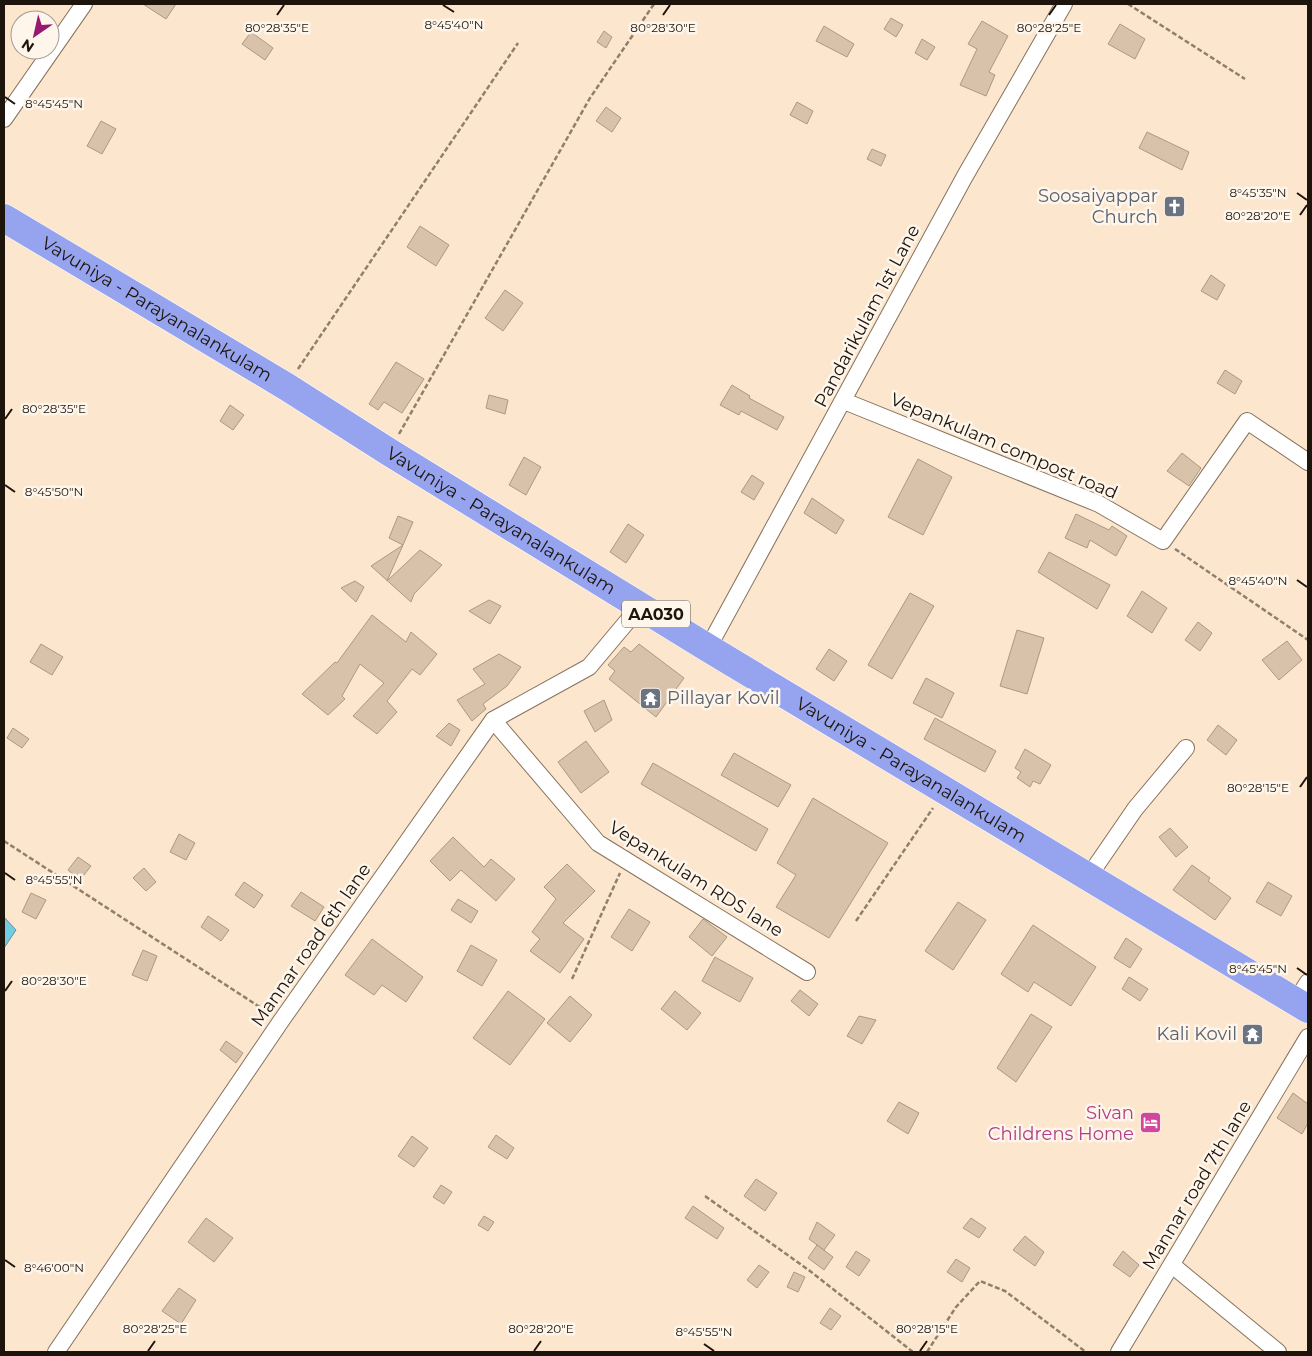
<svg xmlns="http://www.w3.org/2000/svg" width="1312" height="1356" font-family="Montserrat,sans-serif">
	<rect width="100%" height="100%" fill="#fce6cd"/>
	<!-- water -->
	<polygon fill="#73cce2" stroke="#5995a2" points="4,917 16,930 4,948"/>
	<!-- building -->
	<g fill="#d8c2aa" stroke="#ad9881">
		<polygon points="143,4 176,4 166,19"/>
		<polygon points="891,18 903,25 896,37 884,29"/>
		<polygon points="982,21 1008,36 989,72 995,75 986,96 960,85 977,49 968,44"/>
		<polygon points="1120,24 1145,39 1135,59 1108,44"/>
		<polygon points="824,26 854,44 847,57 816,41"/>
		<polygon points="604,31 612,37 606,48 597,42"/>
		<polygon points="251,32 273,48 265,60 242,44"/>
		<polygon points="922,39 935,47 927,60 915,53"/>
		<polygon points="797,102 813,111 807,124 790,115"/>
		<polygon points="606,107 621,118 612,132 596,121"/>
		<polygon points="101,121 116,129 102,154 87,146"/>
		<polygon points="1147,132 1189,152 1182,170 1139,148"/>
		<polygon points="872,149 886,155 881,166 867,159"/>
		<polygon points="420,226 449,245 436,266 407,247"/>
		<polygon points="1211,275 1225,285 1217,300 1201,291"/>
		<polygon points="505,290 523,303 503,331 485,318"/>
		<polygon points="396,362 424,379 402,413 384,402 378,410 369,404"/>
		<polygon points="1225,370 1242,381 1235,394 1217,383"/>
		<polygon points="732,385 750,396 749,398 784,417 777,430 741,411 739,415 720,405"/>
		<polygon points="489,395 508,400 505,414 486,408"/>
		<polygon points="230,405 244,415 233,430 220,421"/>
		<polygon points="1182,453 1201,468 1189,486 1167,471"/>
		<polygon points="524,457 541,467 526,495 509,485"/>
		<polygon points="918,459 952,477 923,535 888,517"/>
		<polygon points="752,475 764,483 754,500 741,492"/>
		<polygon points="812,498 844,520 836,534 804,513"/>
		<polygon points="1076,514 1109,530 1112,526 1127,536 1116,556 1090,540 1087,548 1065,538"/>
		<polygon points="398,516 413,522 403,545 389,538"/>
		<polygon points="628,524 644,535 626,563 610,552"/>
		<polygon points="403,545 387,581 420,550 442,565 414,594 411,602 371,566"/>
		<polygon points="1049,552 1110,585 1097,609 1038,572"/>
		<polygon points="355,581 364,587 356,602 341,588"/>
		<polygon points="1142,591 1167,608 1152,633 1127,616"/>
		<polygon points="910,593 934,606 892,679 868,665"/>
		<polygon points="489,600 501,606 490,624 469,611"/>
		<polygon points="372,615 406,642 411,632 437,654 420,675 412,669 387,701 397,712 377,734 353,716 384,683 360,664 342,696 345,699 328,715 302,694 335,662 337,663"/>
		<polygon points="1198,622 1212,633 1200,651 1185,640"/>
		<polygon points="1017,630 1044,638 1027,694 1000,686"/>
		<polygon points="1287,641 1302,660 1279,680 1262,660"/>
		<polygon points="41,644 63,657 52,675 30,662"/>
		<polygon points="639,644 684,678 656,717 609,679 615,671 608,665 624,647 631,652"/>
		<polygon points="829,649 847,661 834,681 816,669"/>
		<polygon points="499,654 521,667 507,686 483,704 486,709 472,721 457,700 485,684 473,669"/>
		<polygon points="926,678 954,693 942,718 913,703"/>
		<polygon points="604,700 612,720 595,732 584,711"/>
		<polygon points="935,718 996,751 985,772 924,739"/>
		<polygon points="449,723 460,730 451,746 436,736"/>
		<polygon points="1218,725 1237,740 1226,755 1207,740"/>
		<polygon points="13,728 29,739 22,748 7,738"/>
		<polygon points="586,741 609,772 581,793 558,762"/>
		<polygon points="1025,749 1051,765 1040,784 1033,781 1030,787 1017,778 1021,772 1015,768"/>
		<polygon points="734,753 791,785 778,807 721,775"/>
		<polygon points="653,763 768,829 756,851 641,784"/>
		<polygon points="813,798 888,843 829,938 776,907 796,875 777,863"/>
		<polygon points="1170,828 1188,847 1176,857 1159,837"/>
		<polygon points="179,834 195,843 186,860 170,852"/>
		<polygon points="453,837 484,867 491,859 515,879 496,901 461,870 450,881 430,861"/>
		<polygon points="78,857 91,866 80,880 68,870"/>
		<polygon points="567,864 595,891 563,923 584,939 560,973 530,951 540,939 532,932 556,899 544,887"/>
		<polygon points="1192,865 1210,878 1208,881 1231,898 1215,920 1173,890"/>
		<polygon points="144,868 156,882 146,891 133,878"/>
		<polygon points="244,882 263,895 254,908 235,895"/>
		<polygon points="1268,882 1292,896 1281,916 1256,902"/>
		<polygon points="301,892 324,907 315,921 291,906"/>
		<polygon points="31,893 46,900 36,919 22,912"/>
		<polygon points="458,899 478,911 471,923 451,910"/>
		<polygon points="958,902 986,920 953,970 925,951"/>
		<polygon points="629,909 650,922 632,951 611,937"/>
		<polygon points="208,916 229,930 221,941 201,927"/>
		<polygon points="703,919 727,937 712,956 689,937"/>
		<polygon points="1033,925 1096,967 1071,1006 1034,982 1028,992 1001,974"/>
		<polygon points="1126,938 1142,949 1130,968 1114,958"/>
		<polygon points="372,939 423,977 406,1002 382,985 374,995 345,975"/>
		<polygon points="471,945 497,960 482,986 457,971"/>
		<polygon points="143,950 157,956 147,981 132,975"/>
		<polygon points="715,957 753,978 740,1002 702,981"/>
		<polygon points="1129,977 1148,989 1140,1001 1122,989"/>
		<polygon points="800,990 818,1004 809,1016 791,1001"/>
		<polygon points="508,991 545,1019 510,1065 473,1038"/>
		<polygon points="675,991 701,1013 687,1030 661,1009"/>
		<polygon points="570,996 592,1015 570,1042 547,1023"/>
		<polygon points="1031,1014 1052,1027 1016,1082 997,1068"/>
		<polygon points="859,1016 876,1020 862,1044 847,1036"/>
		<polygon points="226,1041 243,1053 236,1063 220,1050"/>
		<polygon points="1293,1093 1308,1104 1308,1123 1302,1134 1277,1118"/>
		<polygon points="899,1102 919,1113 908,1134 887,1121"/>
		<polygon points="496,1135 514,1148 507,1159 488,1147"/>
		<polygon points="412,1136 428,1148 414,1167 398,1156"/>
		<polygon points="756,1179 777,1193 765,1211 744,1196"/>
		<polygon points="441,1185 452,1192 444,1204 433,1197"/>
		<polygon points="693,1206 724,1228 717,1239 685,1218"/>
		<polygon points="484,1216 494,1222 488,1231 478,1225"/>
		<polygon points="206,1218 233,1238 214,1262 188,1242"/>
		<polygon points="971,1218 986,1228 979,1238 963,1228"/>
		<polygon points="817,1222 835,1235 824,1250 809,1239"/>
		<polygon points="1025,1236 1044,1252 1035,1266 1013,1250"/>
		<polygon points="817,1245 833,1257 824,1270 808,1258"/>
		<polygon points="856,1251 870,1260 859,1276 846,1267"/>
		<polygon points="1123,1251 1139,1265 1130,1277 1113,1265"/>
		<polygon points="956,1259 970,1268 962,1282 947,1272"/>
		<polygon points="759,1265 769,1272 757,1288 747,1280"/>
		<polygon points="794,1272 805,1277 798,1292 787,1287"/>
		<polygon points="179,1288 196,1300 181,1324 162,1311"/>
		<polygon points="830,1308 841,1316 831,1330 820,1323"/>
	</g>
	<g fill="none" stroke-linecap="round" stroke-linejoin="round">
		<defs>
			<g id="minor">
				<polyline points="4,119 84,4"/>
				<polyline points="844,401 1099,504 1163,541 1247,421 1308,462"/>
				<polyline points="708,648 965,176 1064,4"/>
				<polyline points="493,720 598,843 807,972"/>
				<polyline points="1089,876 1135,809 1186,748"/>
				<polyline points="1296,1001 1308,982"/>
				<polyline points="1172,1265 1278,1352"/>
				<polyline points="56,1352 281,1021 493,720 589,667 641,605"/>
				<polyline points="1119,1352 1308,1037"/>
			</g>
			<g id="trunk">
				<path id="s1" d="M4,218L287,387L389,452L708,648L1308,1009"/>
			</g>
		</defs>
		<!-- minor casing -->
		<use href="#minor" stroke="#86725c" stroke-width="18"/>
		<!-- trunk casing -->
		<use href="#trunk" stroke="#fff" stroke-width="29"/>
		<!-- path -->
		<g stroke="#8f806e" stroke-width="2.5" stroke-dasharray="5 2.5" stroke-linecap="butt">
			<polyline points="1128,4 1245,79"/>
			<polyline points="298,369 518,43"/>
			<polyline points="399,434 590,98 654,4"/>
			<polyline points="1175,549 1308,640"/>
			<polyline points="4,841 269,1013"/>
			<polyline points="856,921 933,808"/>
			<polyline points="572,979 620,873"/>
			<polyline points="705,1196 810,1271 913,1352"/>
			<polyline points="927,1352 956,1307 980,1281 1005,1291 1086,1352"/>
		</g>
		<!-- minor -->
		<use href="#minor" stroke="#fff" stroke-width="16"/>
		<!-- trunk -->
		<use href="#trunk" stroke="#96a4ef" stroke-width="28"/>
	</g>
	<!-- ticks -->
	<path fill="none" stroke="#1d150c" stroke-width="2" d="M443,5L454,12M277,15L284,5M663,15L670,5M1049,15L1056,5M5,97L15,104M1297,193L1307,200M1300,215L1307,205M5,419L12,409M5,485L15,492M1297,580L1307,587M1300,787L1307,777M5,873L15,880M1297,968L1307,975M5,991L12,981M5,1260L15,1267M704,1344L714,1351M148,1351L155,1341M534,1351L541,1341M920,1351L927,1341"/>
	<!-- icons -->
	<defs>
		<symbol id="church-square" viewBox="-11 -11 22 22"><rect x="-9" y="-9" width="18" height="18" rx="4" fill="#6b7280" stroke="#fef5eb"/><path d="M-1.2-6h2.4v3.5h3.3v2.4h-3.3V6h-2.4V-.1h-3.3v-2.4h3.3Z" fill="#fff"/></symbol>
		<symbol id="temple-square" viewBox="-11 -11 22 22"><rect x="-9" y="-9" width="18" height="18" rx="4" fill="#6b7280" stroke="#fef5eb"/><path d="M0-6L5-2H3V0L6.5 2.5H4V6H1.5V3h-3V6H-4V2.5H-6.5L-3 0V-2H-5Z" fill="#fff"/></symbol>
		<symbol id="hotel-square" viewBox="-11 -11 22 22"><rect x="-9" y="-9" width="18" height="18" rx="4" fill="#d1479c" stroke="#fef5eb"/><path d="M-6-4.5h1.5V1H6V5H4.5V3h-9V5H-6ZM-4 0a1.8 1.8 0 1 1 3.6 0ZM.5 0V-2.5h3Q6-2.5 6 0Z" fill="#fff"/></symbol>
	</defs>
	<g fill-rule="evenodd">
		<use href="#church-square" x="1162" y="194" width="25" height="25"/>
		<use href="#temple-square" x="638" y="686" width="25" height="25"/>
		<use href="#temple-square" x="1240" y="1022" width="25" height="25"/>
		<use href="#hotel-square" x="1138" y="1110" width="25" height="25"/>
	</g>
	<g text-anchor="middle" stroke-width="5" stroke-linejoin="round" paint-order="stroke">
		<!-- shield labels -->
		<rect fill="#fef5eb" stroke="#60584f" stroke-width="1" x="622" y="600.5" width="68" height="27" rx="4"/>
		<g font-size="16" font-weight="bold" fill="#1d150c">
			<text x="656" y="620">AA030</text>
		</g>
		<!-- worship labels -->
		<g font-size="18" fill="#5b616d" stroke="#fef5eb" text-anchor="end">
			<text x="1158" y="202">Soosaiyappar<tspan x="1158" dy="21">Church</tspan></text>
			<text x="667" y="704" text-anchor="start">Pillayar Kovil</text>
			<text x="1237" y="1040">Kali Kovil</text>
		</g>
		<!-- street labels -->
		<g font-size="18" fill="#1d150c" stroke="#fef5eb">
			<text dy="6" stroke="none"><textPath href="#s1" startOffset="178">Vavuniya - Parayanalankulam</textPath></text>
			<text transform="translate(867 316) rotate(-62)" y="6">Pandarikulam 1st Lane</text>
			<text transform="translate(1004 446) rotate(23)" y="6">Vepankulam compost road</text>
			<text dy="6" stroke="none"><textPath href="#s1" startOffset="582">Vavuniya - Parayanalankulam</textPath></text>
			<text dy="6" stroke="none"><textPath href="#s1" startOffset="1062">Vavuniya - Parayanalankulam</textPath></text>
			<text transform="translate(696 879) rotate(32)" y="6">Vepankulam RDS lane</text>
			<text transform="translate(311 945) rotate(-55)" y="6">Mannar road 6th lane</text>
			<text transform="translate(1197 1185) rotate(-59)" y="6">Mannar road 7th lane</text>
		</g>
		<!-- hotel labels -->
		<g font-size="18" fill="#b23c85" stroke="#fef5eb" text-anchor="end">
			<text x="1134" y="1119">Sivan<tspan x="1134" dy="21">Childrens Home</tspan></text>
		</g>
	</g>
	<g font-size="12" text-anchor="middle" fill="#1d150c" stroke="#fef5eb" stroke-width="5" stroke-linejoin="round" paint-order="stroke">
		<text x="454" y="29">8°45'40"N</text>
		<text x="277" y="32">80°28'35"E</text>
		<text x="663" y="32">80°28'30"E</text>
		<text x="1049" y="32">80°28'25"E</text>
		<text x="54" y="108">8°45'45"N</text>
		<text x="1258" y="197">8°45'35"N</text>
		<text x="1258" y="220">80°28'20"E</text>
		<text x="54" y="413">80°28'35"E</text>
		<text x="54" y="496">8°45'50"N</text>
		<text x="1258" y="585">8°45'40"N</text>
		<text x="1258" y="792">80°28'15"E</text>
		<text x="54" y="884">8°45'55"N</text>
		<text x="1258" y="973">8°45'45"N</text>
		<text x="54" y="985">80°28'30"E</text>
		<text x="54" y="1272">8°46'00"N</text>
		<text x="155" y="1333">80°28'25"E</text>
		<text x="541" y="1333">80°28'20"E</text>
		<text x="927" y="1333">80°28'15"E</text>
		<text x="704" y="1336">8°45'55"N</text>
	</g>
	<!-- border -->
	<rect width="1312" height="1356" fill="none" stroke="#1d150c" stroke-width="10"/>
	<!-- north arrow -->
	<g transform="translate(35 35) rotate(214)"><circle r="24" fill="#fef5eb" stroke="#a49b92"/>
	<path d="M0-4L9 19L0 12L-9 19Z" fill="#971870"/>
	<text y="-8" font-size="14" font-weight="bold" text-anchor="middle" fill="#1d150c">N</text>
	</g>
</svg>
